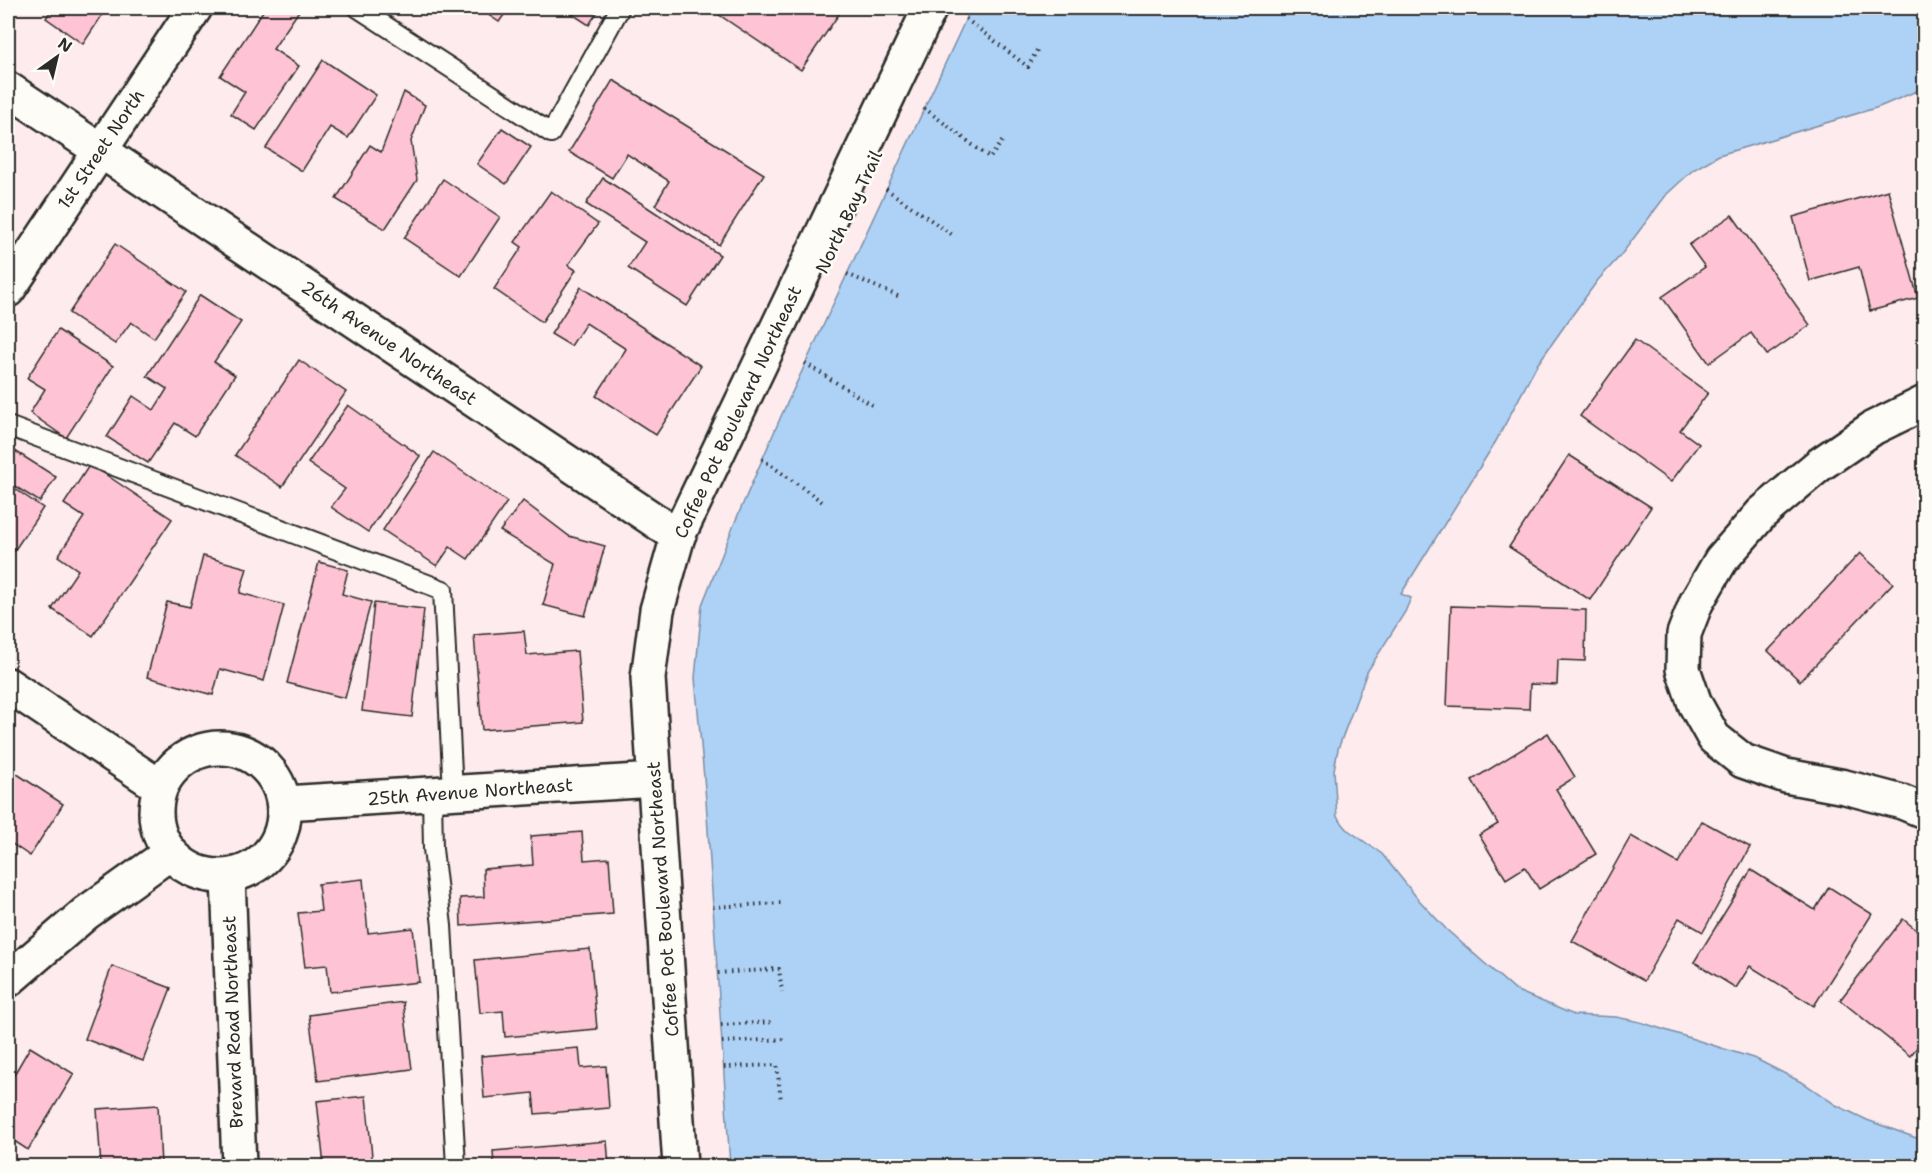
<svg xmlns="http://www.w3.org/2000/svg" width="1932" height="1174" font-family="'Shantell Sans',sans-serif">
	<rect width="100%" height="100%" fill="#fdebed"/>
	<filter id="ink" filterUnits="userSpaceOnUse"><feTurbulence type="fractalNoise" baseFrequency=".0167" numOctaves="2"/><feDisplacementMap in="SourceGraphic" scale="12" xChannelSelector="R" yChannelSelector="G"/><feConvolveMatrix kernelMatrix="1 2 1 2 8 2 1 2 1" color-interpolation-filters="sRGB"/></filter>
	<g filter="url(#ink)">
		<!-- water -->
		<polygon fill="#aed1f6" stroke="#7a8fa5" stroke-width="1.5" points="971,8 1924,8 1924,88 1879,107 1719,155 1693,170 1667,194 1621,255 1598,280 1568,321 1537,365 1496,441 1401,594 1411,598 1405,612 1367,672 1338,749 1334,770 1337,817 1348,830 1382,854 1418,899 1447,930 1515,990 1574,1015 1616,1017 1640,1022 1756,1059 1805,1084 1836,1105 1867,1120 1919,1139 1924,1143 1924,1166 730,1166 706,800 695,678 702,605 735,522 782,414"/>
		<!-- building -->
		<g fill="#fec4d5" stroke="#2b2b2b" stroke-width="1.5">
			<polygon points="53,8 107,8 83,44 46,18"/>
			<polygon points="265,8 301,8 273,49 299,66 256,130 231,114 245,92 220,76"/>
			<polygon points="478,8 509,8 499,22"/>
			<polygon points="563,8 600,8 589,25"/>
			<polygon points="709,8 843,8 801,70"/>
			<polygon points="323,60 376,95 348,138 330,127 302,171 266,148"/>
			<polygon points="613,80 764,174 719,245 655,205 669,181 627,154 612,178 569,152"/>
			<polygon points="404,92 425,105 411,141 417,180 385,229 336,199 370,145 381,152"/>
			<polygon points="502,128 531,147 506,184 477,164"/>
			<polygon points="603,178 720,255 687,306 628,268 645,242 586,204"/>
			<polygon points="443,179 500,217 461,276 404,238"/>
			<polygon points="1888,190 1918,298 1870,311 1859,267 1810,281 1793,217"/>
			<polygon points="551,191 598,224 568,265 576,270 542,322 494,289 522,247 515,242"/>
			<polygon points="1732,215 1810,325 1767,355 1751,333 1709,363 1662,297 1705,267 1689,245"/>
			<polygon points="115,244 186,292 154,338 131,322 115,344 69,313"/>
			<polygon points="581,287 701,366 656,435 596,396 626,349 586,323 571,346 551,334"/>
			<polygon points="200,295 241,322 214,362 235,375 195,436 175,423 148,463 107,437 133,396 154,410 167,389 147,376"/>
			<polygon points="58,330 113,366 66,438 30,413 45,389 27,378"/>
			<polygon points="1635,340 1708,393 1680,430 1699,444 1671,482 1580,416"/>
			<polygon points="299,360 346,392 282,487 235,455"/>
			<polygon points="348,405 420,456 368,532 331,507 345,489 308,463"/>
			<polygon points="15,451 56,477 40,502 8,482 8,462"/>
			<polygon points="434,452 507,502 468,559 450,547 437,566 383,530"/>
			<polygon points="1569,455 1651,507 1590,600 1509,547"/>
			<polygon points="90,464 172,519 93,636 52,609 78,570 58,556 84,517 64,504"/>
			<polygon points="8,484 43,508 8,560"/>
			<polygon points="523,501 569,536 605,546 585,616 543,605 555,564 500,531"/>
			<polygon points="1860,553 1893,583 1800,681 1768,651"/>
			<polygon points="203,556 247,568 240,593 284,605 264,681 220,669 213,695 147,677 167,602 190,607"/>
			<polygon points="319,562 348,570 342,594 371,602 345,698 287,683"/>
			<polygon points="374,603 424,609 412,717 362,711"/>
			<polygon points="1451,606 1586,610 1585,661 1558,660 1557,685 1530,684 1529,709 1447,706"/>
			<polygon points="524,631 527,655 577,651 583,722 482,730 474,635"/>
			<polygon points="1548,733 1575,777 1556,789 1596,854 1539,889 1525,867 1506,879 1479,835 1498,824 1472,780"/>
			<polygon points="8,768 63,804 30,856 8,841"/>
			<polygon points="1702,821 1750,847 1703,932 1679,918 1644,981 1572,941 1631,836 1678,863"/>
			<polygon points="582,832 584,860 609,858 613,914 461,926 460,898 484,897 483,869 533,865 531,836"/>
			<polygon points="1751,870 1815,910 1829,887 1872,914 1814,1006 1750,966 1736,988 1694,962"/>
			<polygon points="363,879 368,933 413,928 419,982 330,992 327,965 305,967 298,913 321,911 318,884"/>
			<polygon points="1903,919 1924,936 1923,966 1924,967 1924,1039 1910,1056 1840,1000"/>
			<polygon points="590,949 597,1029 505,1037 503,1011 480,1013 475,960"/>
			<polygon points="112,966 171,988 143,1061 85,1039"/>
			<polygon points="403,1002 412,1069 318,1081 309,1015"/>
			<polygon points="30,1047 74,1074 28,1150 8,1137 8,1085"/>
			<polygon points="579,1048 581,1068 606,1066 609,1108 535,1114 533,1093 484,1098 481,1056"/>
			<polygon points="366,1096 373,1166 324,1166 317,1101"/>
			<polygon points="158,1105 161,1166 101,1166 97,1109"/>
			<polygon points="607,1141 609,1166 494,1166 493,1151"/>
		</g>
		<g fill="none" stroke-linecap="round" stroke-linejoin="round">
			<defs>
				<g id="service">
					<polyline points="358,8 551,133 620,8"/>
					<polyline points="8,426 443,590 453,793"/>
					<polyline points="432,794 433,849 442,926 456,1166"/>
				</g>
				<g id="minor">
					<polyline points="8,89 678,536"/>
					<polyline points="1924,403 1873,428 1819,465 1762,513 1721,560 1696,603 1684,634 1683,669 1695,704 1714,738 1743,761 1786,776 1845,787 1902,802 1924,811"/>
					<polyline points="8,685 159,786"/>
					<circle cx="220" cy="812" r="64"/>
					<polyline points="285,803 655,780"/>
					<polyline points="228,877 239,1166"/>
					<polyline points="8,980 86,913 170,853"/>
				</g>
				<g id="tertiary">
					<polyline points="8,290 195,8"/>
					<polyline points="680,1166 648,678 657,610 678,536 930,8"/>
				</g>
			</defs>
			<!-- service casing -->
			<use href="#service" stroke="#2b2b2b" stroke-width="22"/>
			<!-- minor casing -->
			<use href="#minor" stroke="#2b2b2b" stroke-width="38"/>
			<!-- tertiary casing -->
			<use href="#tertiary" stroke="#2b2b2b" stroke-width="38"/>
			<!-- path -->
			<g stroke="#2b2b2b" stroke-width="4" stroke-dasharray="1.5 4.5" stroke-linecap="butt">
				<polyline points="966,19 1028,67 1037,50"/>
				<polyline points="924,108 990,158 1003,140"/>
				<polyline points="886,189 954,236"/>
				<polyline points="847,274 900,297"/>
				<polyline points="805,363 875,407"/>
				<polyline points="762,459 824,503"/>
				<polyline points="713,907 781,903"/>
				<polyline points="718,973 779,969 782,992"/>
				<polyline points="721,1025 773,1022"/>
				<polyline points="722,1042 786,1039"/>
				<polyline points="724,1067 777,1065 781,1101"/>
			</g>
			<!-- service -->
			<use href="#service" stroke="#fdfcf7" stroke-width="18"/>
			<!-- minor -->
			<use href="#minor" stroke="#fdfcf7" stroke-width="33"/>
			<!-- tertiary -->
			<use href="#tertiary" stroke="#fdfcf7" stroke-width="33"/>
		</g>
	</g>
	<g text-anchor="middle" stroke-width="5" stroke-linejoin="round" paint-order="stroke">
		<!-- street labels -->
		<g font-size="18" fill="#2b2b2b" stroke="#fdfcf7">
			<text transform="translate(101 149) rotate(-56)" y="6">1st Street North</text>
			<text transform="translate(849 212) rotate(-65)" y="6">North Bay Trail</text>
			<text transform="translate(389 343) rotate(34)" y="6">26th Avenue Northeast</text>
			<text transform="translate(738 412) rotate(-65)" y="6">Coffee Pot Boulevard Northeast</text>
			<text transform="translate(470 792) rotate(-4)" y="6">25th Avenue Northeast</text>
			<text transform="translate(663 899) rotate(-94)" y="6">Coffee Pot Boulevard Northeast</text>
			<text transform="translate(233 1022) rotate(-92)" y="6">Brevard Road Northeast</text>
		</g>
	</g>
	<!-- margin -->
	<rect width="1932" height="1174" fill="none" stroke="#fdfcf7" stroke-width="30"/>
	<rect x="15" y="15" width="1902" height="1144" fill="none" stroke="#2b2b2b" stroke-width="2" filter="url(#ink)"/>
	<!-- north arrow -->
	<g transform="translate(57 57) rotate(34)" stroke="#fdfcf7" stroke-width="4.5" paint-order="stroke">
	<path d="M0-4.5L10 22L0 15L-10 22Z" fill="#2b2b2b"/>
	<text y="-9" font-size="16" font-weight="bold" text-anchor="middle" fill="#2b2b2b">N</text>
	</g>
</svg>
